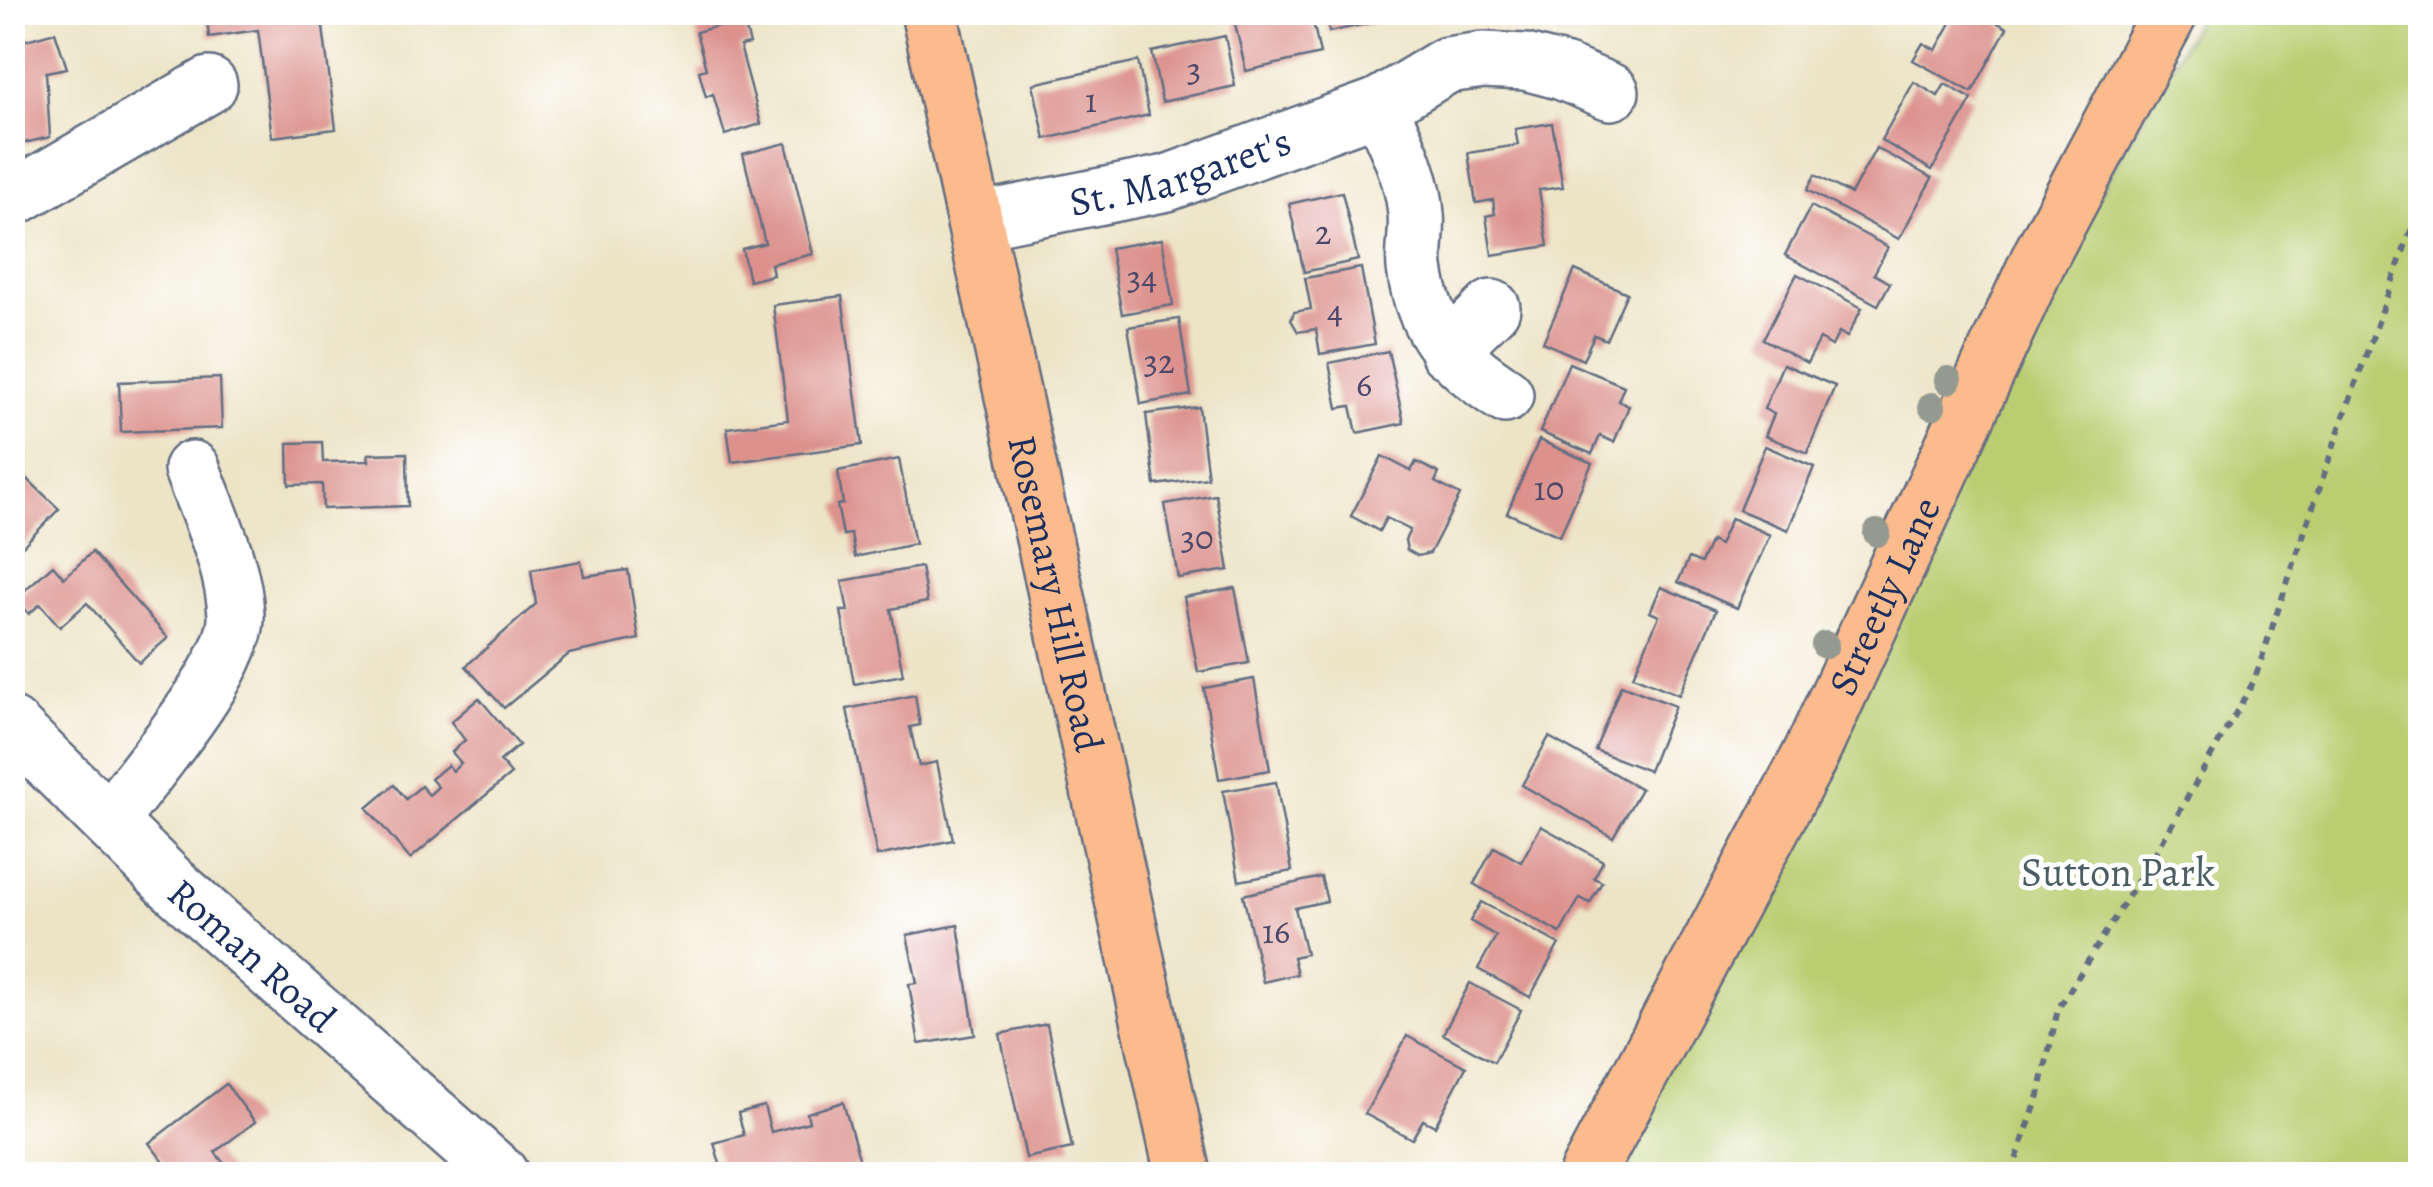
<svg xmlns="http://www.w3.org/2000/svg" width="2433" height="1187" font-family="Alegreya,serif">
	<rect width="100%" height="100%" fill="#fff"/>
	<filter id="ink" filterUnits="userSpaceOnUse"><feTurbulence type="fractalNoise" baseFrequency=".01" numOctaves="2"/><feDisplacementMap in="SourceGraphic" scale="20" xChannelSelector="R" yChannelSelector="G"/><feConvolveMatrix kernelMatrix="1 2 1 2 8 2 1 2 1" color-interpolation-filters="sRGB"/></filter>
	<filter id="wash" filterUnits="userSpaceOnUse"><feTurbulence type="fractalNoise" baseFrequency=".0048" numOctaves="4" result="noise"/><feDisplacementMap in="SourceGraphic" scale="40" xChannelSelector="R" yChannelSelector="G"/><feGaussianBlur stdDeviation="2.25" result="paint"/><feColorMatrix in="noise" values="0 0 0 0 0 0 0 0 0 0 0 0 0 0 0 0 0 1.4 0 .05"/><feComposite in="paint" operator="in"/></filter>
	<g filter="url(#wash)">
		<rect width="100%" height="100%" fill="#ede4c6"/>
		<!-- green -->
		<polygon fill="#bacd71" stroke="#6a7e68" stroke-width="2.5" points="2201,13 2420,13 2420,1174 1613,1174 2057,268"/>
		<g id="blocks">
			<!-- building -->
			<g fill="#dc918c">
				<polygon points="206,12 321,12 336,129 272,137 258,30 209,37"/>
				<polygon points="1245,12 1311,12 1320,54 1246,71 1233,15"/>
				<polygon points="1325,12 1403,12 1404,16 1329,32"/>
				<polygon points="1957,12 2005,12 1998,23 2007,28 1972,92 1913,60 1923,43 1936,50"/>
				<polygon points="743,19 750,44 740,46 761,124 725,135 713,94 706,97 699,71 706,69 696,32"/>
				<polygon points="55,32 67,68 46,72 50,137 12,146 12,44"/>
				<polygon points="1225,36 1235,86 1162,102 1152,52"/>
				<polygon points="1138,61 1149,115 1045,139 1033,84"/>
				<polygon points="1914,82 1938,96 1945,84 1972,99 1932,170 1881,140"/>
				<polygon points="1552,123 1563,187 1539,190 1548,246 1492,255 1486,216 1495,214 1493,200 1476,203 1468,153 1518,145 1515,129"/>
				<polygon points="786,143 813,254 771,264 773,275 749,281 742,249 765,243 743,154"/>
				<polygon points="1876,148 1932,178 1899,239 1807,190 1815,175 1851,194"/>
				<polygon points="1342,192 1358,260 1304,272 1289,204"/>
				<polygon points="1811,206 1888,247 1874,274 1890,283 1878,305 1785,255"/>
				<polygon points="1162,239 1173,305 1122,314 1110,248"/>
				<polygon points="1361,268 1375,344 1320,354 1316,329 1298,332 1291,320 1294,312 1311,309 1305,278"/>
				<polygon points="1575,270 1627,293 1606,340 1594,335 1583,360 1543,342"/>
				<polygon points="1797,274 1862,308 1847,337 1839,332 1832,346 1820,339 1807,363 1763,339"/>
				<polygon points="842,296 862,445 732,462 727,428 788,420 773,305"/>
				<polygon points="1179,319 1191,395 1141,404 1128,327"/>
				<polygon points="1388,351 1404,423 1357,433 1351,406 1338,408 1329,363"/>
				<polygon points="1569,363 1624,386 1618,401 1629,406 1614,442 1600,436 1592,454 1540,432"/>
				<polygon points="1783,364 1835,386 1807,453 1765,436 1774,414 1764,409"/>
				<polygon points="220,378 222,428 121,432 119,382"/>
				<polygon points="1199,407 1208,478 1155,485 1146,414"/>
				<polygon points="1539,440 1592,463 1560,536 1507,513"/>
				<polygon points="322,442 323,462 369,461 368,454 407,453 408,506 323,509 322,484 289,485 288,443"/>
				<polygon points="1765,446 1814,467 1788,530 1739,510"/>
				<polygon points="1382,456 1411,471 1416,462 1439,473 1435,482 1460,495 1430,553 1418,556 1407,550 1405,540 1410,530 1386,518 1379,531 1351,516"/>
				<polygon points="899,459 915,544 855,557 851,534 843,535 837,505 843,504 838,471"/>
				<polygon points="12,464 59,509 12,557"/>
				<polygon points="1216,495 1229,570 1178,578 1165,504"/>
				<polygon points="1731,518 1770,535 1737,608 1678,582 1689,558 1701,563 1711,541 1719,545"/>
				<polygon points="92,552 168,638 139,663 87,603 60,627 40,604 29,614 16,598 53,565 64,578"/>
				<polygon points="581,561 584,576 628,570 639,639 569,654 504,708 466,666 536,604 531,570"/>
				<polygon points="921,567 927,602 891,609 903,675 854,684 841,611 848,611 842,581"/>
				<polygon points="1661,587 1716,610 1679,695 1633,676 1659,616 1650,612"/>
				<polygon points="1235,588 1249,663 1198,672 1184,597"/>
				<polygon points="1254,679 1270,770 1219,779 1204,688"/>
				<polygon points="1621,685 1675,706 1649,771 1595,750"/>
				<polygon points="915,695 920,725 910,727 919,766 937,762 953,840 877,856 847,709"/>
				<polygon points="479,698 519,745 500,761 511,774 410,859 367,808 394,785 406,799 421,786 429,795 438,787 431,779 448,765 453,771 461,763 452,752 465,740 451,722"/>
				<polygon points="1549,737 1641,789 1613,837 1522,785"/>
				<polygon points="1276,782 1292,871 1239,881 1223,791"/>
				<polygon points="1541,826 1603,861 1594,878 1602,882 1590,903 1580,898 1560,933 1474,884 1494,847 1521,862"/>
				<polygon points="1321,877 1327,901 1295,908 1306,954 1293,957 1297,974 1263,982 1243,895"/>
				<polygon points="1481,902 1559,944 1530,997 1478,969 1496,936 1470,921"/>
				<polygon points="958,925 975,1035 919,1044 909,984 917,983 907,935"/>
				<polygon points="1470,983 1521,1010 1494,1062 1443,1034"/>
				<polygon points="1047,1024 1072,1148 1026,1158 1000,1034"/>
				<polygon points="1407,1036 1466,1067 1435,1126 1423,1120 1412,1139 1365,1114"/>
				<polygon points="226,1084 255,1122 215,1152 232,1174 173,1174 149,1143"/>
				<polygon points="843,1102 861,1165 826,1174 774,1174 773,1170 756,1174 723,1174 714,1143 744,1135 738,1113 764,1106 771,1132 809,1122 807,1113"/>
				<polygon points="1375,1165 1393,1174 1370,1174"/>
			</g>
		</g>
	</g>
	<g filter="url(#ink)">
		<use href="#blocks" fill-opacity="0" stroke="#646e82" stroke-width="2.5"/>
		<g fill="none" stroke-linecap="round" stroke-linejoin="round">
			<defs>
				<g id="minor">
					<path d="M1379,106C1395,141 1413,175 1416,214C1418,232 1413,250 1415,268C1423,330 1455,363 1505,395"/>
					<polyline points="12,199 209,85"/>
					<path id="s1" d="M976,221L1167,183L1379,106L1447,65L1483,60L1525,62L1563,72L1611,92"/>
					<polyline points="1448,351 1492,308"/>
					<path id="s2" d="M12,726L171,883L500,1174"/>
					<path d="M109,821C141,777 239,666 236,615C234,565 209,515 192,469"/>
				</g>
				<g id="major">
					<path id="s3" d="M929,12L1183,1174"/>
					<path id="s4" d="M1587,1174L1810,756L2040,257L2170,12"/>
				</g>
			</defs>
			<!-- minor casing -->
			<use href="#minor" stroke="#646e82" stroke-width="60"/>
			<!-- major casing -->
			<use href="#major" stroke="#646e82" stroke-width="60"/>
			<!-- path -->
			<polyline stroke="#646e82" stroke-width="6" stroke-dasharray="8 8" stroke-linecap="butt" points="2011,1174 2039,1095 2058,1009 2162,842 2254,681 2339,430 2420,205"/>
			<!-- minor -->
			<use href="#minor" stroke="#fff" stroke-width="55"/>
			<!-- major -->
			<use href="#major" stroke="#fbbb8d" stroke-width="55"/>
		</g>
		<!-- trees -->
		<g fill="#949a90">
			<circle cx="1948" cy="380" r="14"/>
			<circle cx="1932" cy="406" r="14"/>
			<circle cx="1877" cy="533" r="14"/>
			<circle cx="1825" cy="645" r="14"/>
		</g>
	</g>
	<g text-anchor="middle" stroke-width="9" stroke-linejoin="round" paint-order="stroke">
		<!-- number labels -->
		<g font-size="35" fill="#4b486a">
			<text x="1194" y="81">3</text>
			<text x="1091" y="112">1</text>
			<text x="1323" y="244">2</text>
			<text x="1142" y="289">34</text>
			<text x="1335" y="323">4</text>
			<text x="1159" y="373">32</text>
			<text x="1364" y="396">6</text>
			<text x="1549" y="500">10</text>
			<text x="1197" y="549">30</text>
			<text x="1276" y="943">16</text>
		</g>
		<!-- street labels -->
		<g font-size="40" fill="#1b2f5e" stroke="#fff">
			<text dy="14" stroke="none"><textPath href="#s1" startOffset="210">St. Margaret's</textPath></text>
			<text dy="14" stroke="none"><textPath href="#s3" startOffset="595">Rosemary Hill Road</textPath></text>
			<text dy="14" stroke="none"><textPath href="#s4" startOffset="650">Streetly Lane</textPath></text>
			<text dy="14" stroke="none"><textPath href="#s2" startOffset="332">Roman Road</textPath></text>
		</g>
		<!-- park labels -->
		<g font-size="40" fill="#4b5e64" stroke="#fff">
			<text x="2118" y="886">Sutton Park</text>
		</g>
	</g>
	<!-- margin -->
	<rect width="2433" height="1187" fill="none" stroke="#fff" stroke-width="50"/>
</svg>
